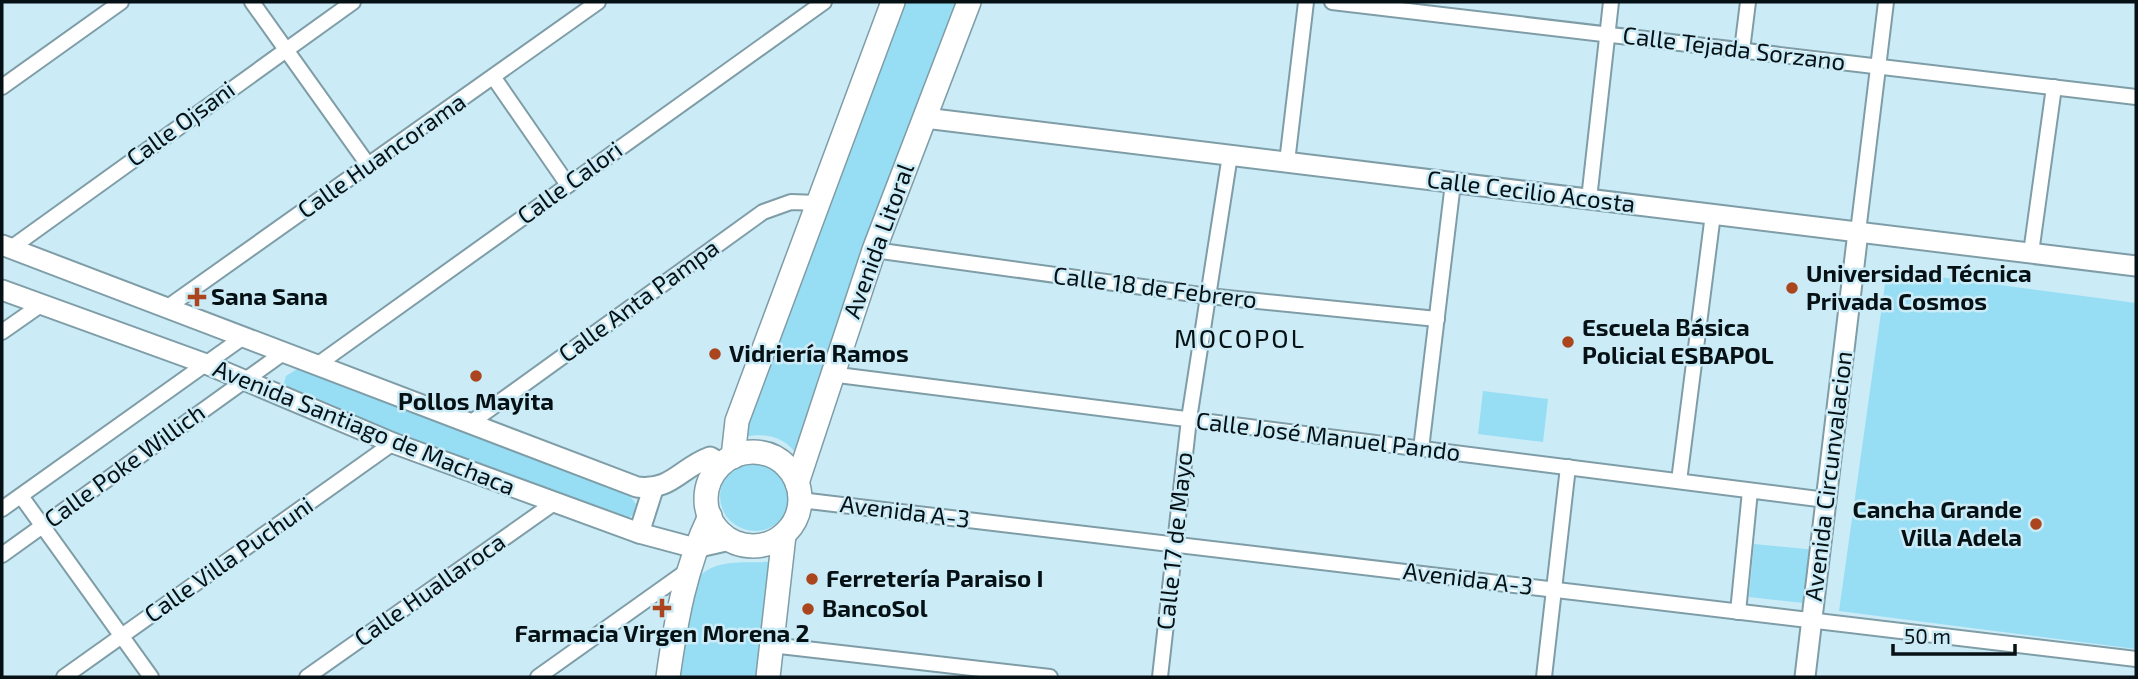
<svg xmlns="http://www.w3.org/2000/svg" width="2138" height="679" font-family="'Exo 2',sans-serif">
	<rect width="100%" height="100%" fill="#cbebf6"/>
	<!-- green -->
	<g fill="#97def5">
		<path d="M905,2H960L794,451C781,435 762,433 743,437Z"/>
		<polygon points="1887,270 2136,303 2136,649 1839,611"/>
		<polygon points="299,368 630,496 636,504 634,514 626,520 289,394 284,383 286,376"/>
		<polygon points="1483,391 1548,399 1543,442 1478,434"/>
		<circle cx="755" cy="496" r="35"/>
		<polygon points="1754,544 1816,550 1813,604 1749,597"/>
		<path d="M776,561L762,677H681L694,584C711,555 746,565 776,561Z"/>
	</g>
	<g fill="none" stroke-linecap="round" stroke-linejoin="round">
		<defs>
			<g id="minor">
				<polyline points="252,2 369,166"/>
				<polyline points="1332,2 2136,97"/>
				<polyline points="1742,50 1748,2"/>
				<polyline points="494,78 568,185"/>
				<polyline points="2,87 121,2"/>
				<polyline points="1287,162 1306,2"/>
				<polyline points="1589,199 1611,2"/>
				<polyline points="1858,232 1886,2"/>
				<polyline points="11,248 353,2"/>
				<polyline points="874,250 1208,296 1437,319"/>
				<polyline points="2031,253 2054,87"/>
				<polyline points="165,309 598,2"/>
				<polyline points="2,332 42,304"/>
				<polyline points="317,365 824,2"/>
				<polyline points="830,374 1826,500"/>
				<polyline points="469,424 763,212 791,202 818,203"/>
				<polyline points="1421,449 1453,183"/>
				<polyline points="1679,481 1713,214"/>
				<polyline points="21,496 151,677"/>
				<polyline points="800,500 2136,659"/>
				<polyline points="2,509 242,338"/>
				<polyline points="2,555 283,353"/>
				<polyline points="1738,612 1750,491"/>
				<polyline points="771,645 1050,677"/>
				<polyline points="64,677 393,443"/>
				<polyline points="307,677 554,503"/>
				<polyline points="538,677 687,571"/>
				<polyline points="1160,677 1189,419 1230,155"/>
				<polyline points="1544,677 1568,467"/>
			</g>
			<g id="tertiary">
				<polyline points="925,118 2136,266"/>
				<path d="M2,245L637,487C672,491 680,468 710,457L722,464"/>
				<polyline points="2,290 206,364 393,443 639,533 695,548 730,540"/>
				<polyline points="639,533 653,489"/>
				<polyline points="1805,677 1858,232"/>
			</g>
			<g id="primary">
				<circle cx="753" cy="499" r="47"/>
				<polyline points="733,457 737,421 893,2"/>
				<polyline points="797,483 874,250 969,2"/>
				<path d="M668,677C676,620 685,568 710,516"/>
				<polyline points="768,677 784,535"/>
			</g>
		</defs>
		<!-- minor casing -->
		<use href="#minor" stroke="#7f9da7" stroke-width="18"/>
		<!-- tertiary casing -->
		<use href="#tertiary" stroke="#7f9da7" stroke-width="23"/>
		<!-- primary casing -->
		<use href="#primary" stroke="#7f9da7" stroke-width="26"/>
		<!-- minor -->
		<use href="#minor" stroke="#fff" stroke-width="14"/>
		<!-- tertiary -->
		<use href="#tertiary" stroke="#fff" stroke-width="19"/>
		<!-- primary -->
		<use href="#primary" stroke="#fff" stroke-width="23"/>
	</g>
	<!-- markers -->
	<g fill="#ab451d" stroke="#cbebf6" stroke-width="2.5">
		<circle cx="1792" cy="288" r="7"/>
		<path d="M193.5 286.5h7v7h7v7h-7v7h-7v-7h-7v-7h7z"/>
		<circle cx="1568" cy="342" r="7"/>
		<circle cx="715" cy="354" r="7"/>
		<circle cx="476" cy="376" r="7"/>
		<circle cx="2036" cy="524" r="7"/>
		<circle cx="812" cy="579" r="7"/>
		<path d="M658.5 597.5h7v7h7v7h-7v7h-7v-7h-7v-7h7z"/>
		<circle cx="808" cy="609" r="7"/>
	</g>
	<g text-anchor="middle" stroke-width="5" stroke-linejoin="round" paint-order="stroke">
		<!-- street labels -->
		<g font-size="24" fill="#061115" stroke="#cbebf6">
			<text transform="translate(1734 49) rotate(7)" y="8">Calle Tejada Sorzano</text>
			<text transform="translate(181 124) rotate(-36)" y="8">Calle Ojsani</text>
			<text transform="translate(382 156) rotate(-35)" y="8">Calle Huancorama</text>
			<text transform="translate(570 183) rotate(-36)" y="8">Calle Calori</text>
			<text transform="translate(1531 192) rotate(7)" y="8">Calle Cecilio Acosta</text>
			<text transform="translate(879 241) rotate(-70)" y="8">Avenida Litoral</text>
			<text transform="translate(1155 288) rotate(7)" y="8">Calle 18 de Febrero</text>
			<text transform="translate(639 301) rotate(-36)" y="8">Calle Anta Pampa</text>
			<text transform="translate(364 428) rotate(22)" y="8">Avenida Santiago de Machaca</text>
			<text transform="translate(1328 437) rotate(7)" y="8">Calle José Manuel Pando</text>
			<text transform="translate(125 466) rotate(-36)" y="8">Calle Poke Willich</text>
			<text transform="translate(1829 476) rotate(-83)" y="8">Avenida Circunvalacion</text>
			<text transform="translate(905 512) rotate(7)" y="8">Avenida A-3</text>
			<text transform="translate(1175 541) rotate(-84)" y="8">Calle 17 de Mayo</text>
			<text transform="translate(229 560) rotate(-35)" y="8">Calle Villa Puchuni</text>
			<text transform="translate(1468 579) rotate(7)" y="8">Avenida A-3</text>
			<text transform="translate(430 590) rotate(-35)" y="8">Calle Huallaroca</text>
		</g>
		<!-- poi labels -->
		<g font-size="24" font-weight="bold" fill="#061115" stroke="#cbebf6" text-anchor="start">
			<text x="1806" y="282">Universidad Técnica<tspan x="1806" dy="28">Privada Cosmos</tspan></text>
			<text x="211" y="305">Sana Sana</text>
			<text x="1582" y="336">Escuela Básica<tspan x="1582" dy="28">Policial ESBAPOL</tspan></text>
			<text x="729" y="362">Vidriería Ramos</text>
			<text x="476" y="410" text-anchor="middle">Pollos Mayita</text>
			<text x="2022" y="518" text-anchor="end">Cancha Grande<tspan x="2022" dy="28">Villa Adela</tspan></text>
			<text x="826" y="587">Ferretería Paraiso I</text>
			<text x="822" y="617">BancoSol</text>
			<text x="662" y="642" text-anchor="middle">Farmacia Virgen Morena 2</text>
		</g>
		<!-- neighbourhood labels -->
		<g font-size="26" letter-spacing="2" fill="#061115" stroke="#cbebf6">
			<text x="1240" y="348">MOCOPOL</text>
		</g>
	</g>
	<!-- border -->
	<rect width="2138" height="679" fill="none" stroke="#061115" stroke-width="7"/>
	<!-- scale -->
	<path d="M1893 644v10h122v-10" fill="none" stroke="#061115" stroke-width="3.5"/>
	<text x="1904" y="644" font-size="21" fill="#061115" stroke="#cbebf6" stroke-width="5" paint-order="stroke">50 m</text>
</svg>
